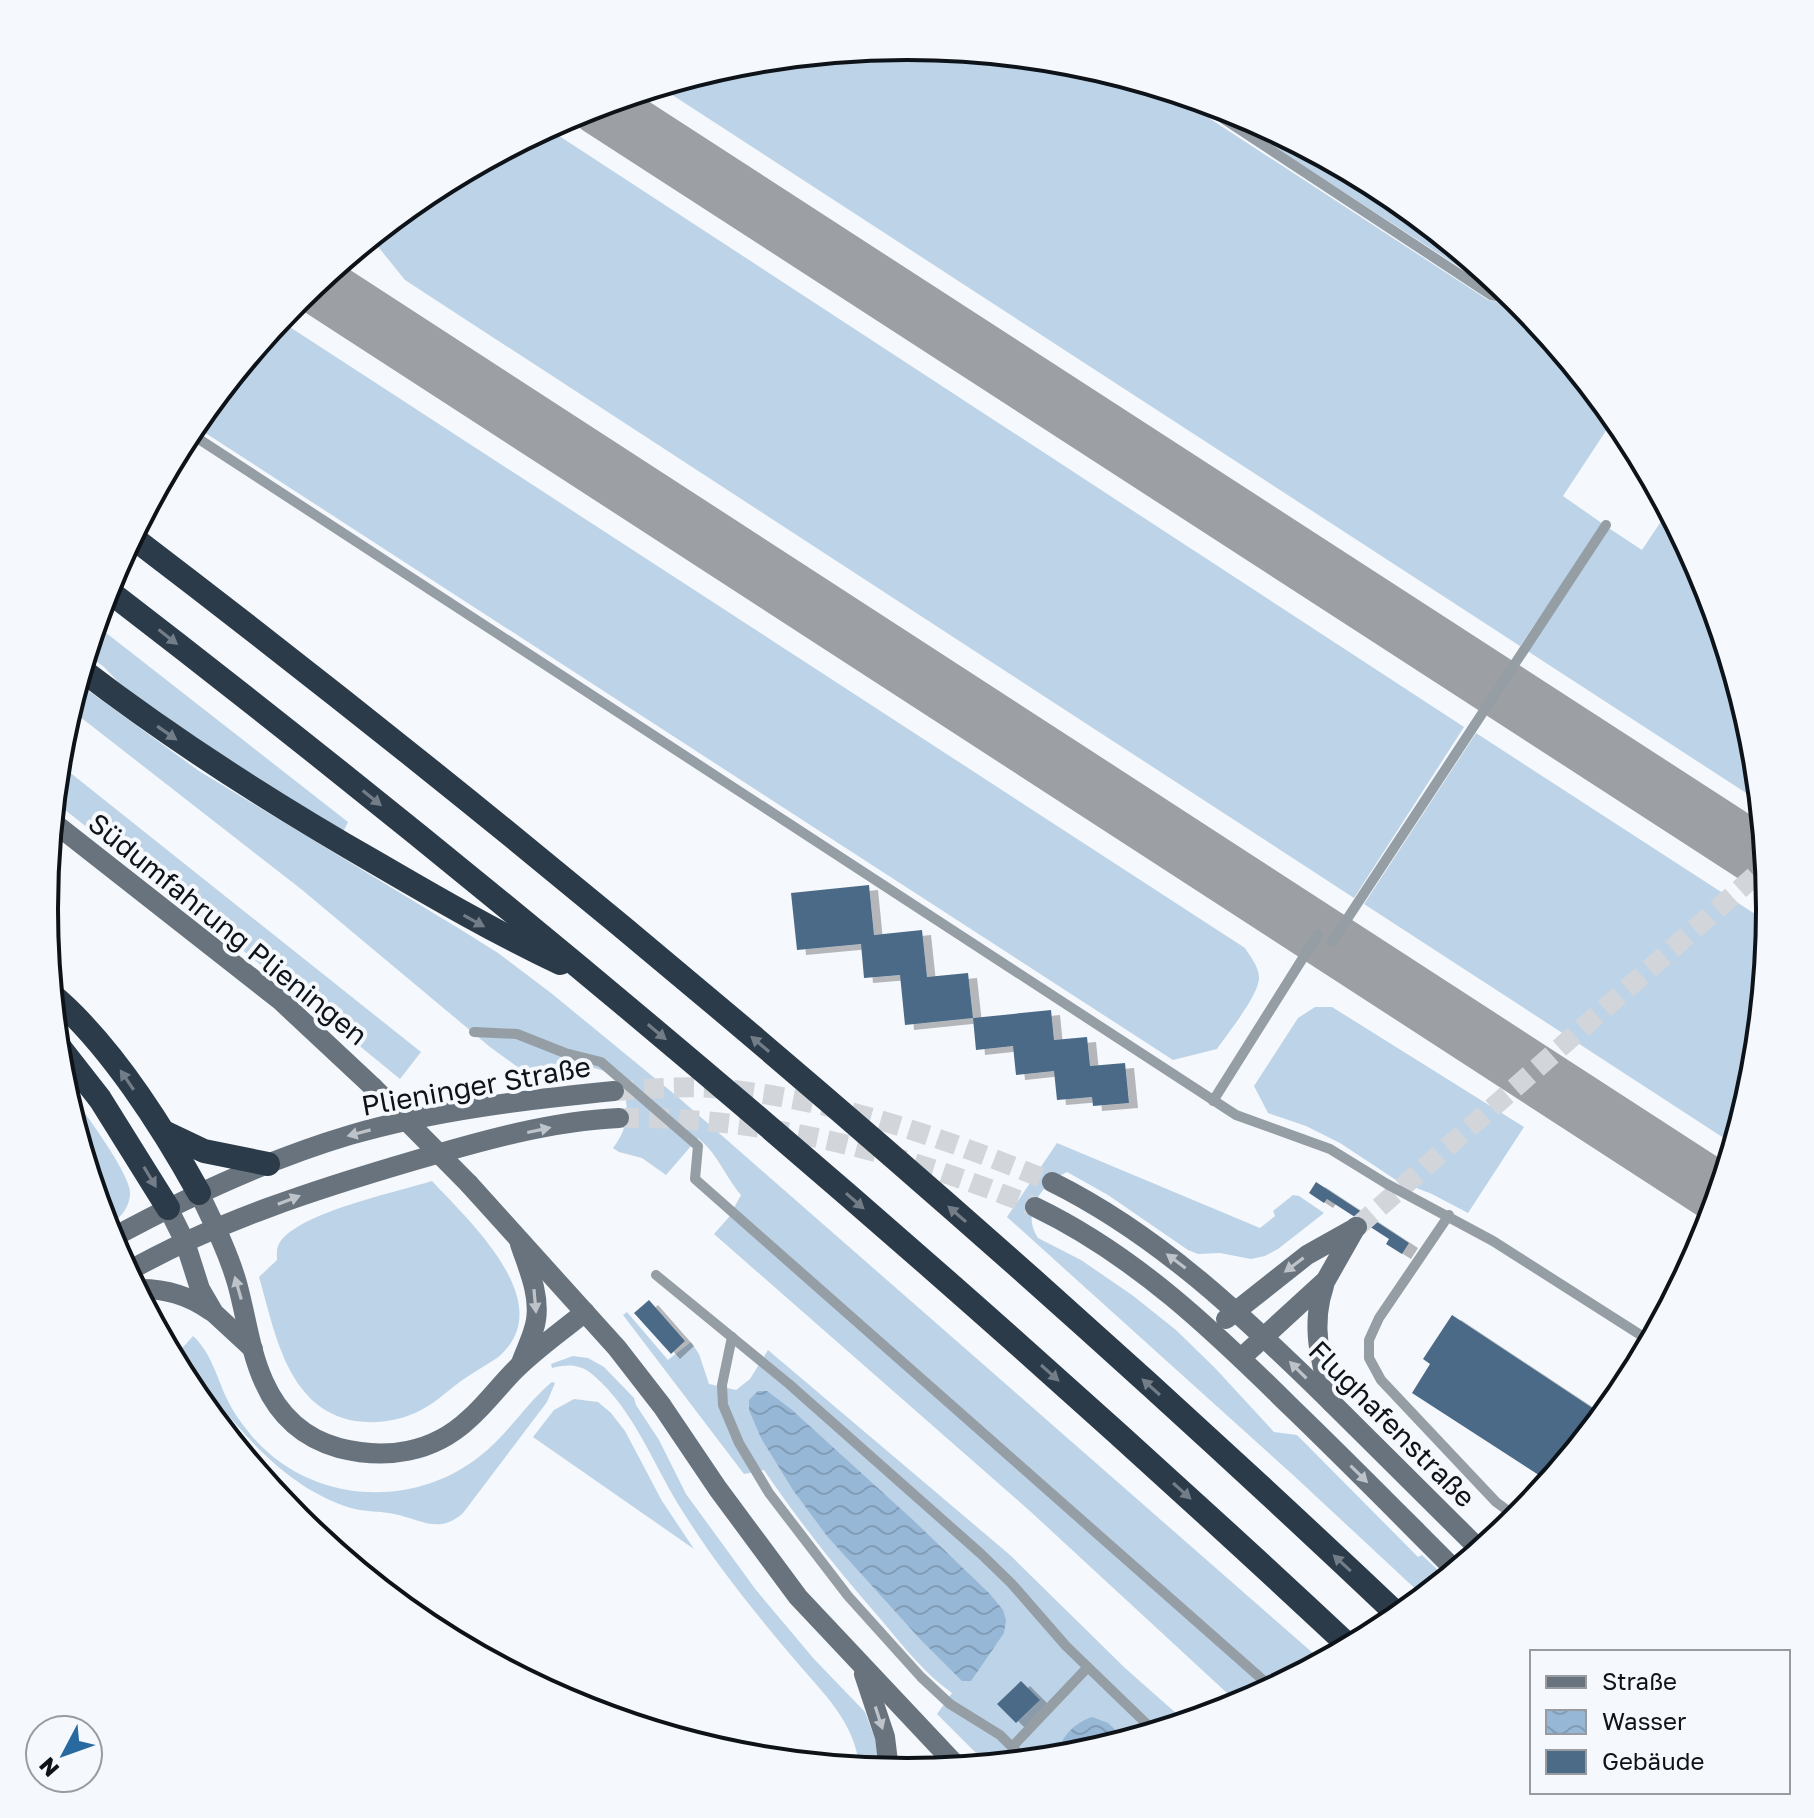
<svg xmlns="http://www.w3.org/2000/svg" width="1814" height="1818" font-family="'Golos Text',sans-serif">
	<defs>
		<pattern id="water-waves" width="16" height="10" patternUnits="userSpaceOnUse" patternTransform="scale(2)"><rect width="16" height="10" fill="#96b7d6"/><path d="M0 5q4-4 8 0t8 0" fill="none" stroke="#809cb7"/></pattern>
		<filter id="shadow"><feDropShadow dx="9" dy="5" stdDeviation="0" flood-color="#0004"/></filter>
	</defs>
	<rect width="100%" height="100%" fill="#f5f8fc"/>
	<!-- grass -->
	<g fill="#bdd3e7">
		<polygon points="907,46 1076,63 1166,90 1488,300 1524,307 1615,417 1563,496 1603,524 1520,646 660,87 739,63"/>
		<polygon points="1207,103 1238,112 1387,192 1509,292 1493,289"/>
		<polygon points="547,128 1464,727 1354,898 405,280 371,238 428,191"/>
		<path d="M279,320L1245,948C1250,956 1259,967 1259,977C1260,994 1227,1034 1217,1049L1173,1060L193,425Z"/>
		<polygon points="1668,511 1704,579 1753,741 1760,802 1526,650 1607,527 1642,550"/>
		<polygon points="96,625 348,822 343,832 282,796 127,691 104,667 87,654"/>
		<path d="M78,683L199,771L463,931L498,953L551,993L679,1098L1322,1661L1240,1705L1031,1512L714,1234L729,1217L741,1195C725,1176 717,1153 698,1138L666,1175L642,1158L619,1152L613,1148C624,1134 629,1119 626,1101C618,1052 561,1069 526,1073L490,1047L301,889L70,709Z"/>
		<polygon points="1476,733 1769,923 1753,1078 1733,1144 1364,904"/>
		<polygon points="58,763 421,1052 400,1079 240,948 55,802"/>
		<polygon points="1315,1007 1332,1007 1524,1127 1468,1213 1432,1194 1396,1180 1340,1143 1306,1126 1268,1113 1254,1086 1298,1018"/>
		<path d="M62,1083C77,1102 130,1172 130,1193C130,1209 118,1220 106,1227Z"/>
		<path d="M1057,1143L1260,1228L1275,1216L1273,1211L1293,1195L1299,1196L1324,1213L1278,1249L1265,1256L1251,1259L1220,1253L1198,1254L1188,1250L1108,1195L1067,1172C1043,1183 1020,1212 1038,1238L1081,1260L1132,1295L1176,1330L1215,1368L1274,1432L1297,1435L1418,1557L1422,1555L1446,1578L1423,1596L1292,1474L1007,1217Z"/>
		<path d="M432,1181C469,1221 562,1305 497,1358C485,1366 472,1373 461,1381C446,1392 432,1406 415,1413C397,1421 376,1424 355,1421C287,1409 275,1332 259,1277L277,1260C277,1253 276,1248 280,1242C301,1212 397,1192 432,1181Z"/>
		<path d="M627,1312L668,1360L691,1342L699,1354L709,1384L736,1390L750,1379L768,1350L1010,1555L1125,1668L1186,1722L1075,1755L987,1764L937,1714L952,1693C925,1674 904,1647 883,1622C840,1573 800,1523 764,1470L744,1474L623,1315Z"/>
		<path d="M193,1336C211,1352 217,1378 227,1399C233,1412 242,1424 251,1435C308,1503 411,1511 480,1456C508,1435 525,1404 552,1382L555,1383L547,1402L463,1513C439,1535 420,1519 394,1514C379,1511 365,1512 351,1508C272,1483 229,1413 177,1354Z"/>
		<path d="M573,1356L588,1358L604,1367L634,1398L636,1405L659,1440L686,1494L756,1590L814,1659L865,1712L877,1744L879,1769L859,1767C856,1723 822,1692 795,1660C756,1614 717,1566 685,1515C654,1468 636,1411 592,1374C580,1364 566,1364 552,1368L551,1364Z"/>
		<polygon points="574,1399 598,1402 611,1413 625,1431 662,1501 694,1549 533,1437 554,1410"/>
	</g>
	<!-- water -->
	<g fill="url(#water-waves)">
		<polygon points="758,1391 767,1391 791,1409 913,1520 990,1594 1003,1610 1006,1620 1004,1633 971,1681 962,1681 920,1639 827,1536 793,1490 761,1438 749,1410 749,1400"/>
		<path d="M1092,1717L1108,1723L1126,1740L1075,1755L1060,1757C1057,1738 1076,1722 1092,1717Z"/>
	</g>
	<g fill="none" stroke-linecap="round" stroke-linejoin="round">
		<!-- taxiway -->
		<g stroke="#9ca0a4" stroke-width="60">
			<polyline points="599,105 1765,860"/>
			<polyline points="315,283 1718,1193"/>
		</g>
	</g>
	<!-- building -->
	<g fill="#4c6b87" filter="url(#shadow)">
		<polygon points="869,885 874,935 922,930 927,977 968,973 973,1018 905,1025 900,975 864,978 861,944 797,950 791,893"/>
		<polygon points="1051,1010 1054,1040 1087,1037 1090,1066 1125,1063 1129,1103 1093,1106 1092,1097 1057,1100 1054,1071 1016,1075 1013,1046 976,1050 973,1018"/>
		<polygon points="1316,1182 1409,1243 1402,1254 1386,1244 1389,1239 1327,1199 1324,1203 1309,1193"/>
		<polygon points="649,1300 685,1341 671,1354 634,1313"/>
		<polygon points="1452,1315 1603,1415 1548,1481 1412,1393 1430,1364 1423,1359"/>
		<polygon points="1021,1681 1040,1700 1016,1723 997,1704"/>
	</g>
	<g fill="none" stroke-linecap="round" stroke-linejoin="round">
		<!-- secondary-tunnel -->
		<g stroke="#d2d6da" stroke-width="20" stroke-dasharray="20 10" stroke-linecap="butt">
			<path d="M614,1091C647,1089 680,1086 712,1088C828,1097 945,1138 1052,1182"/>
			<path d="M619,1118C764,1116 902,1152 1035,1207"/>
			<polyline points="1357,1227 1766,866"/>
		</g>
		<!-- service -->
		<g stroke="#969ea5" stroke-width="10">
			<polyline points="1192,98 1491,295 1518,300"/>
			<polyline points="188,432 1236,1115 1330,1149 1387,1184 1493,1241 1650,1341"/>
			<polyline points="1332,942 1606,525"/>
			<polyline points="474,1032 517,1034 565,1053 601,1062 698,1146 695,1179 1272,1688"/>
			<polyline points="1213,1101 1318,934"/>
			<polyline points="1449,1215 1379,1318 1369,1340 1369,1358 1381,1380 1496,1502 1518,1518"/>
			<polyline points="656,1275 789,1384 980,1553 1011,1583 1066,1646 1154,1731"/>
			<polyline points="732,1337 722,1385 723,1405 739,1443 769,1493 848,1596 921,1677 950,1704 1000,1735 1025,1760"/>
			<polyline points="1012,1747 1087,1668"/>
		</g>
		<!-- secondary -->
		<g stroke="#68737d" stroke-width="20">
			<polyline points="53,822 281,1001 373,1087"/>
			<path d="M1052,1182C1157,1234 1241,1314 1324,1395C1376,1447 1428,1499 1480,1550"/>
			<polyline points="469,1184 617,1348 662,1406 718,1489 798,1597 958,1767"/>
			<path d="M199,1193C213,1222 228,1252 237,1283C246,1315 250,1352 264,1382C279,1416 303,1438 339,1448C386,1460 433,1453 469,1419C486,1404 499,1386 515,1370C536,1349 562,1331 585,1312"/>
			<path d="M1035,1207C1135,1255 1214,1331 1292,1408C1347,1461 1401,1516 1455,1570"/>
			<polyline points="168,1208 185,1242 200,1289 214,1313 253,1349"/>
			<path d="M110,1239C187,1197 266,1160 350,1135C436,1110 525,1100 614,1091"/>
			<path d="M520,1244C528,1268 540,1294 536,1320C534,1334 526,1349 521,1363"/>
			<path d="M127,1272C217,1221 317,1189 416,1160C481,1141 551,1121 619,1118"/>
			<path d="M1324,1286C1310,1326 1321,1363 1332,1403"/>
			<path d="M136,1289C165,1288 188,1295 211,1311"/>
			<polyline points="1226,1319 1307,1255 1357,1227"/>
			<polyline points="1241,1358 1326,1280 1356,1227"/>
			<polyline points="864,1674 885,1737 889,1770"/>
		</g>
		<!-- motorway -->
		<g stroke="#2c3b49" stroke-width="24">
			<path d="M132,537C573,873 997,1235 1399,1616"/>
			<path d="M106,589C538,921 952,1275 1349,1646"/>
			<path d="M82,670C176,742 275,805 378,864C438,899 497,933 560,963"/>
			<path d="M52,995C109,1043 163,1128 199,1193"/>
			<polyline points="57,1044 100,1099 168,1208"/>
			<polyline points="164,1132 204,1151 268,1164"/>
		</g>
		<!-- secondary-bridge -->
		<polyline stroke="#68737d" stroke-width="20" points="373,1087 469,1184"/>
	</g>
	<!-- one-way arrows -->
	<defs><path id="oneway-solid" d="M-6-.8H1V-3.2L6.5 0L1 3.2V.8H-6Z" transform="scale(2)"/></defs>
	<g fill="#727d88">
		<use href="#oneway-solid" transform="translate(168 637) rotate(38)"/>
		<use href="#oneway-solid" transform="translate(167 733) rotate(35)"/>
		<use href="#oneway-solid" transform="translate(372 798) rotate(39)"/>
		<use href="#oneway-solid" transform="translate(474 921) rotate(29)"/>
		<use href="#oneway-solid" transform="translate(657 1032) rotate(40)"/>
		<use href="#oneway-solid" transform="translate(760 1044) rotate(-140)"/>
		<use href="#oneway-solid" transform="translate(127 1080) rotate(-124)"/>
		<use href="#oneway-solid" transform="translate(150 1177) rotate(59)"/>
		<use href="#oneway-solid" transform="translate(855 1201) rotate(41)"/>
		<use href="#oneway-solid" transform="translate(957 1214) rotate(-139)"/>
		<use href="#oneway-solid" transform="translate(1050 1373) rotate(42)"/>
		<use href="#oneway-solid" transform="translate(1151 1387) rotate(-138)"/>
		<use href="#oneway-solid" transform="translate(1182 1491) rotate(42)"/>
		<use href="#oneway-solid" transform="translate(1342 1563) rotate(-137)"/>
	</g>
	<g fill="#bdc3c9">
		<use href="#oneway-solid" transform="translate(539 1130) rotate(-12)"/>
		<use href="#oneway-solid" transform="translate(359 1133) rotate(165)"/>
		<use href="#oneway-solid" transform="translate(289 1200) rotate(-21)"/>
		<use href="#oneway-solid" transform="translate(1176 1261) rotate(-143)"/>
		<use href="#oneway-solid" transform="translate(1294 1265) rotate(143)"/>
		<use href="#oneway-solid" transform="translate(238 1288) rotate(-106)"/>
		<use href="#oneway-solid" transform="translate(535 1301) rotate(85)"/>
		<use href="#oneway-solid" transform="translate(1298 1370) rotate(-135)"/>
		<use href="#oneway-solid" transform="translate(1359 1474) rotate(45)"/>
		<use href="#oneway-solid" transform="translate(879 1718) rotate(72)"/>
	</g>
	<g text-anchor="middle" stroke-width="8" stroke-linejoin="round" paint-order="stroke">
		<!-- street labels -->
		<g font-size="28" fill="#0d1319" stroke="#f5f8fc">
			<text transform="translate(228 929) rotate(39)" y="10">Südumfahrung Plieningen</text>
			<text transform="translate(476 1086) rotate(-10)" y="10">Plieninger Straße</text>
			<text transform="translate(1392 1424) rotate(45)" y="10">Flughafenstraße</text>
		</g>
	</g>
	<!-- crop -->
	<path d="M0 0H1814V1818H0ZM58 909a849 849 0 1 1 1698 0a849 849 0 1 1-1698 0Z" fill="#f5f8fc" fill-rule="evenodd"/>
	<path fill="none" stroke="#0d1319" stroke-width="4" d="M58 909a849 849 0 1 1 1698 0a849 849 0 1 1-1698 0Z"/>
	<!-- legend -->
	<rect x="1530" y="1650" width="260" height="144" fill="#f5f8fc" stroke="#989ca1" stroke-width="2"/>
	<rect x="1546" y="1676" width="40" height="12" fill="#68737d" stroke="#989ca1" stroke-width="2"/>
	<text x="1602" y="1690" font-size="24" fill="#0d1319">Straße</text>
	<rect x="1546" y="1710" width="40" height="24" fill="url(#water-waves)" stroke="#989ca1" stroke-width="2"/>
	<text x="1602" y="1730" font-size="24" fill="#0d1319">Wasser</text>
	<rect x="1546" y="1750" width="40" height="24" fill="#4c6b87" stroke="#989ca1" stroke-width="2"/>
	<text x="1602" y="1770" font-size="24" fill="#0d1319">Gebäude</text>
	<!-- north arrow -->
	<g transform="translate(64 1754) rotate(229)"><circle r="38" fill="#f5f8fc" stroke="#989ca1" stroke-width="2"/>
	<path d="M0-6L14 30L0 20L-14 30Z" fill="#286aa0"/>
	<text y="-12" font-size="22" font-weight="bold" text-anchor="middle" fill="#0d1319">N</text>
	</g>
</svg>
